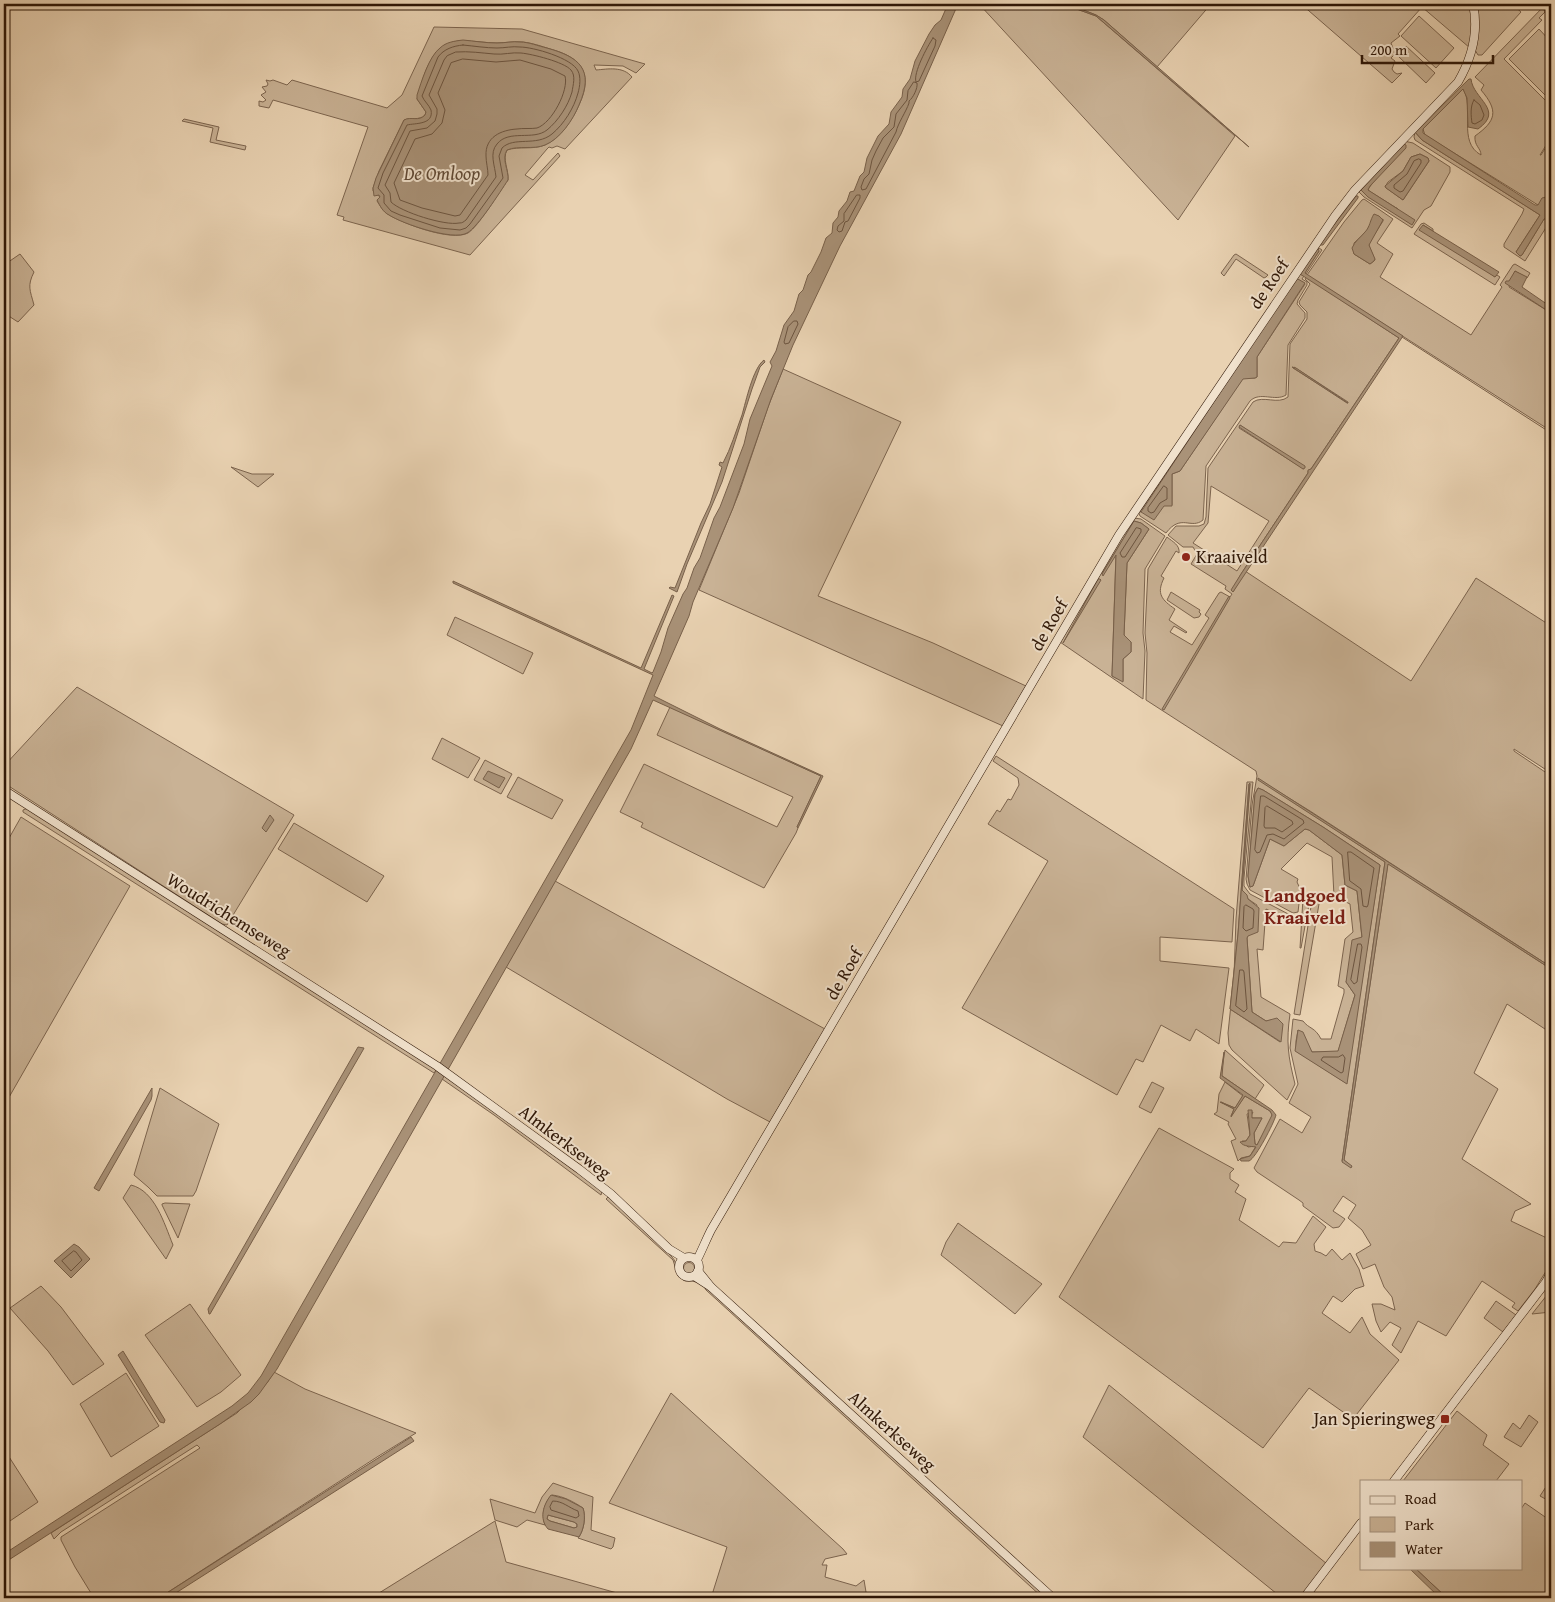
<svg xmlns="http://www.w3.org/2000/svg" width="1555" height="1602" font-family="'Gentium Book Plus',serif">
	<rect width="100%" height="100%" fill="#e9d2b2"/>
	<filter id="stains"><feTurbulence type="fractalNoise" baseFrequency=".004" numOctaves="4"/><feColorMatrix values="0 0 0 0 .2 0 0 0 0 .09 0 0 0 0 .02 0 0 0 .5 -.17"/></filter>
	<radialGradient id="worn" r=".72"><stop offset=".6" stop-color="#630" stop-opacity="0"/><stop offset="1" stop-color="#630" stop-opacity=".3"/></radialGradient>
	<!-- green -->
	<g fill="#c9b295" stroke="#7c644e" fill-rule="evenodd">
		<polygon points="979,4 1063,4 1096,16 1235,136 1178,220"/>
		<polygon points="1068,4 1211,4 1157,67 1104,20 1096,15"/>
		<polygon points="1301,4 1471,4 1473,19 1470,48 1422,7 1398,34 1400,36 1391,43 1393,48 1399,50 1391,58 1395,61 1392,69 1394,72 1397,74 1402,73 1392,83"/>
		<polygon points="1475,4 1512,4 1521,12 1482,55 1478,55 1475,50"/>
		<path d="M1546,4H1547L1543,8L1545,12L1539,18L1542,20L1504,59L1551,106V137L1540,155H1541L1551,139V201L1546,198L1538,205L1425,135L1423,129L1463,89C1475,107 1457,142 1481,155C1481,148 1474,146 1475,136C1496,121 1499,111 1481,90L1484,85L1475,77Z"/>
		<polygon points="1419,16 1454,48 1436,68 1401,36"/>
		<path d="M434,27L522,29L645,64L636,73L623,66L594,65L596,70C608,69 623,66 632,77L565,149L557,146L552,148L549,147L547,149L525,175L533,180L557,154L558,153L560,156L470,255L343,220L344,217L337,215L368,127L273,100L269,108L259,106V101L263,102L266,100L261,95L266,92L262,87L267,86L268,84L266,80L270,81L273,80L287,85L292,80L387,108L402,95ZM458,41C471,40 484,43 497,43C505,43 515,41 523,42C532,43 541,46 550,49C581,57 594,73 579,105C573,119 560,139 545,145C533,150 519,146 507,150C502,159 509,170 508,180C499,192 479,226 468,233C451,242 401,223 386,213C382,210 380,205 377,201L380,197L373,191V188L379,171L404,120C411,117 419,121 425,115L426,112L417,99C424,75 430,45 458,41Z"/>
		<polygon points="1539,29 1551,42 1551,101 1509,59"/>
		<polygon points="1406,46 1435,73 1426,83 1398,56"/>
		<polygon points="184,119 219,127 216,140 246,146 245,150 210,142 213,128 182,121"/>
		<polygon points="1415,132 1422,140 1540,215 1516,252 1520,256 1522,255 1544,219 1551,217 1551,224 1547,226 1525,261 1504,247 1504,244 1522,214 1524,209 1415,140 1414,137"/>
		<path d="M1404,141L1413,143L1450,167V172L1431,206L1424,210L1412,228L1364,197L1359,192L1361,190L1398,209L1369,191L1368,189L1404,144ZM1420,154L1428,158L1429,161L1403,200L1385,187L1388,182L1403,171L1411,157Z"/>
		<path d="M1364,199L1393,219L1377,243L1393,254L1380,277L1471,335L1502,287L1500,285L1513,265L1515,264L1530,273L1527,278L1515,271L1509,287L1551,313V431L1307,275L1344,222L1362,200ZM1383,219V221L1369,243V246L1375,260L1370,264L1354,254V243L1367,231L1369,226Z"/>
		<polygon points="1424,223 1433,229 1433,231 1423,225 1495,277 1497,275 1500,277 1495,285 1414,234 1421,224"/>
		<path d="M1316,246L1322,250L1306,274L1305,272L1319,251L1300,274L1304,276L1302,279L1307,282V285L1298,300L1297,304L1305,313V318L1288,345L1286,395C1275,402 1260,391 1250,401L1206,466L1203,520C1191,530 1181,513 1166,533L1140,516L1138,511ZM1296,278L1305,284L1257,357V377L1255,378H1243L1180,471L1172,474V505H1166L1140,512Z"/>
		<path d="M20,254L34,272C27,286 30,290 34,305L18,322L4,313V265Z"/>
		<polygon points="1236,254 1268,275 1266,277 1264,278 1236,259 1224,276 1221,273 1234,255"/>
		<path d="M1306,277L1399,338L1311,469L1308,471V473L1241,574L1232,591L1233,592L1245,571L1411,681L1476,578L1551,626V773L1514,749V751L1551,776V967L1310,811L1258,779L1385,862L1342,1161L1352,1167L1344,1160L1388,863L1551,969V1033L1507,1004L1474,1073L1498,1089L1462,1159L1531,1204L1515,1211L1511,1221L1551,1240V1263L1535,1289L1518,1311L1512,1307L1515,1303L1482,1281L1446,1336L1418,1321L1401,1353L1392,1345L1401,1328L1390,1322L1381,1332L1376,1321L1372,1304H1381L1395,1310L1392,1297L1384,1287L1375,1264L1363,1269L1356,1254L1371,1245L1362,1230L1348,1218L1356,1205L1343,1196L1333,1211L1345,1219L1339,1227L1333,1228L1303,1206V1203L1299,1200L1257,1172L1254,1168L1280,1119L1302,1133L1311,1117L1289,1103L1298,1084L1290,1048L1293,1019L1303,1021C1309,1029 1315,1027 1321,1039H1331L1344,993V989L1338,986L1345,939L1353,932L1350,904L1334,896L1332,857L1307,843L1281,869L1298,879L1297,882L1302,893L1300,895L1298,912L1293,913L1250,890L1247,884L1246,879L1252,805L1257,776L1256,771L1146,700L1147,653L1145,633L1148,569L1167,537C1173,542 1180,545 1179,553L1176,551L1161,576L1164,578C1156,594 1162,600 1175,609L1169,620L1187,632L1186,633L1174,626L1170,632L1192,645L1209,618L1205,615L1219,593L1221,592L1230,597L1232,594L1225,589L1226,586L1191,564L1197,554L1193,547H1183L1168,535L1176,526H1199L1204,524L1206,517L1208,468L1253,402C1263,395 1278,405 1288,397L1290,344L1307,319V312L1300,305L1299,302L1310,284L1305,279ZM1294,367L1348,402V403L1293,368ZM1240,425L1304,469L1239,428ZM1211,486L1269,521L1237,571L1193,543L1208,523ZM1258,788L1263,790L1323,827L1380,865L1346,1083L1296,1051V1041L1298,1030L1312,1052H1338L1355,995L1346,982L1362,938L1357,891L1345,885L1342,855L1309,830L1305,829L1284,846L1270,839L1253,886L1250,887L1248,876L1255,794Z"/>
		<polygon points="783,369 901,422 818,596 933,643 1026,686 1003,726 699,590 739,493 768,407"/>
		<polygon points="231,467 252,474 274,474 258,487"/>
		<path d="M1134,518L1141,519L1165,536L1145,569L1143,633L1145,651L1143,699L1060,642L1132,520ZM1134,521L1141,523L1149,529L1127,563L1124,635L1131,642V652L1123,659V681L1112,676L1116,553L1103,575L1102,574Z"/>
		<polygon points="1171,592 1200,610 1199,612 1201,614 1199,617 1194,618 1167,600"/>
		<polygon points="455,617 533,653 523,674 447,635"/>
		<polygon points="77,687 294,815 227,925 222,924 4,783 4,766"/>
		<polygon points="670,707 821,776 797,827 798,828 796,833 764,888 641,827 643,823 620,812 644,764 777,827 793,797 657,735"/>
		<polygon points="442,738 480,758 468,778 432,759"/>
		<polygon points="996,756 1234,909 1232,942 1160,937 1160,961 1229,968 1219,1044 1196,1029 1190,1041 1161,1025 1143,1062 1136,1059 1117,1095 962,1008 1048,861 988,824 997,810 1000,812 1008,799 1011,800 1019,785 1018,778 993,761"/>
		<polygon points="485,760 512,774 501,794 474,780"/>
		<polygon points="518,777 563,800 552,819 507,797"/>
		<path d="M1247,782H1253L1244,878V886L1250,894L1294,917L1298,921V924L1293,922L1266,909L1263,950L1257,949L1261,997L1290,1014C1286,1042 1288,1056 1295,1084L1287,1100L1232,1050L1229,1045L1228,1033L1234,976L1236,919ZM1249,784H1250L1242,890L1248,899L1257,905L1247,938L1252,1012L1266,1021L1272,1020L1280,1042L1230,1009L1238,934Z"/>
		<polygon points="28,808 437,1069 434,1073 23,812 23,810"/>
		<polygon points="21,817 130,886 4,1106 4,847"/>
		<polygon points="294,823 384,876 367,902 278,849"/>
		<polygon points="555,881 825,1029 770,1122 727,1099 506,967"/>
		<polygon points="1313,894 1316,895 1319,904 1300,1015 1294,1014"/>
		<polygon points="1306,895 1310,899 1301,948 1300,948 1303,898"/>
		<polygon points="1225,1050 1264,1085 1255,1099 1221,1075"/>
		<polygon points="444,1074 602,1191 601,1195 494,1115 442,1079"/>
		<polygon points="1152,1082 1164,1088 1151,1113 1139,1107"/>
		<polygon points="1225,1082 1243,1096 1235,1108 1221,1102 1234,1109 1231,1116 1245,1096 1270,1111 1272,1114 1272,1119 1257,1145 1255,1144 1254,1133 1262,1118 1252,1118 1251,1116 1253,1112 1247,1114 1250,1135 1246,1141 1242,1141 1248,1147 1256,1146 1250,1156 1241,1158 1238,1161 1231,1141 1236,1139 1228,1124 1229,1122 1214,1114 1217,1112 1219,1094"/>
		<polygon points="160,1088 219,1124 196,1191 193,1196 157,1196 148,1187 134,1175"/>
		<polygon points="1159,1128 1234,1169 1230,1173 1230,1179 1239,1185 1235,1192 1246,1199 1239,1220 1279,1247 1283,1242 1296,1243 1313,1216 1326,1227 1314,1244 1315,1251 1321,1253 1326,1256 1332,1249 1342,1260 1350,1253 1359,1269 1364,1286 1355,1289 1342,1302 1333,1296 1322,1313 1350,1333 1362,1317 1370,1334 1399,1360 1353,1419 1309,1388 1263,1448 1059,1297"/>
		<path d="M131,1185C155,1191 164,1223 173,1245L166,1259L123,1198Z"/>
		<path d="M608,1197H610C631,1216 653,1236 672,1257C678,1263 675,1272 682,1277C685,1280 694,1280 700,1283L692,1281H685L678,1276L673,1260L606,1199Z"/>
		<polygon points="165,1203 190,1204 178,1238 162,1205 162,1204"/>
		<polygon points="958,1223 1042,1284 1015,1314 941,1255 946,1242"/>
		<circle cx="689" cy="1268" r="5.5"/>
		<polygon points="703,1285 1048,1598 1043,1598 717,1300 706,1290"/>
		<polygon points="41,1286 61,1307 104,1364 73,1385 48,1351 10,1308"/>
		<polygon points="1547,1295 1551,1295 1551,1312 1532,1314"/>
		<polygon points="1496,1301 1516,1315 1503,1332 1484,1318"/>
		<polygon points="190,1304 241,1375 221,1392 197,1407 145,1335"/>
		<polygon points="274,1372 305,1389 416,1433 377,1457 159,1598 94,1598 75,1567 61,1540 61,1537 200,1448 197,1445 61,1532 54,1539 51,1533 237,1413 267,1383"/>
		<polygon points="126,1373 159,1426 111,1457 80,1404"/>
		<polygon points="1109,1385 1327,1564 1301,1598 1282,1598 1083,1437"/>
		<polygon points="671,1393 843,1549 847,1554 825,1559 822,1565 827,1565 825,1577 856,1586 864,1580 867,1598 711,1598 727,1547 609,1503"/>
		<polygon points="1457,1411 1487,1435 1483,1445 1509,1464 1496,1481 1403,1481"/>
		<polygon points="1529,1415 1538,1422 1521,1447 1504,1437 1513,1423 1520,1429"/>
		<polygon points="4,1449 38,1502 4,1525"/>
		<polygon points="1551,1479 1551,1502 1540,1496"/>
		<path d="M553,1483L593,1497L591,1530L615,1538L613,1547L611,1549L578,1538C584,1531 586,1517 583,1508C574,1502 563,1496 552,1495C544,1503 541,1514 545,1525L527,1520L517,1527L495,1520L490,1499L535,1513L542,1497Z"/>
		<polygon points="1525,1503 1548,1519 1551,1515 1551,1598 1447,1598 1415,1568 1521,1568 1521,1509"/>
		<polygon points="548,1515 574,1522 577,1524 577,1527 574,1528 550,1521 547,1519"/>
		<polygon points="495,1521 506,1562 635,1598 481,1598 479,1594 478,1598 371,1598"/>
	</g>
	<!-- water -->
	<g fill="#a99278" stroke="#78604a" fill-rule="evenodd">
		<polygon points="948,4 958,4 901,134 840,246 793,345 771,399 733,508 693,602 689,616 654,696 720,729 823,776 798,828 797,827 821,776 653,700 631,749 277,1369 259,1394 251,1402 220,1424 4,1563 4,1554 232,1406 248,1393 261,1376 631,730 653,675 453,583 453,581 641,668 672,595 674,596 644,669 652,673 653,672 661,652 668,628 683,594 687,588 694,568 700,558 714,518 720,507 744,444 750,419 772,366 770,362 776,351 784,325 794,311 799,294 803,290 808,275 811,272 821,252 826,238 832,233 833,223 838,217 839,211 847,201 850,192 854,191 860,176 864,172 867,158 878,136 889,124 891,112 902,97 903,89 910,79 915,61 929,34 935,25 941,20"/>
		<polygon points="1063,4 1068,4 1096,15 1104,20 1249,147 1096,16"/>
		<path d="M463,40C474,41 486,43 497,43C505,43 513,41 520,42C529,42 538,46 547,48C579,57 595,69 579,105C573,120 560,139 545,145C533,150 519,145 507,150C501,159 509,170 508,180C500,192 478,227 467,233C453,241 403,224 389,215C383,212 380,206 377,200L380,197L379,195L374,196L373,188L376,178L404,120C411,116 419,122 425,115L426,112L417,99V95C421,83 429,56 440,48C446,42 455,41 463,40Z"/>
		<path d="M1469,79H1471C1473,99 1505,110 1478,129L1468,127L1467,98L1463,89L1423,129V133L1535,205H1538L1542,198L1546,197L1551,201V217L1544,219L1522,255L1520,256L1516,252L1540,215L1422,140L1415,132Z"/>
		<polygon points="1404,144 1406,145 1406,148 1370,186 1368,190 1415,220 1412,225 1368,197 1361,190"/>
		<polygon points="1420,154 1428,158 1429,161 1403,200 1386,188 1385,186 1403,171 1411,157"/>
		<polygon points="1356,196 1358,196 1358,198 1323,245 1320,245 1320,243"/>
		<path d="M1374,214L1379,216L1383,220L1369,245L1375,259L1374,261L1370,264L1354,254L1352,248C1355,241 1360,238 1365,232C1370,227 1370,220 1374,214Z"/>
		<polygon points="1423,225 1499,272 1495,277 1419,230"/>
		<polygon points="1318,248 1319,251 1305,273 1403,336 1233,592 1231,590 1241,574 1308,473 1308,470 1311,469 1399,338 1300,274 1316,249"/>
		<polygon points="1515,271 1527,277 1522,287 1551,307 1551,313 1505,283 1506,281 1509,281"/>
		<polygon points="1296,278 1305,283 1257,357 1257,377 1255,378 1243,379 1180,471 1172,474 1172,506 1164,506 1154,520 1141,512"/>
		<path d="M764,360L765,362L760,367L752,389L722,482L687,564L677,592L669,588L670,587L675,588L701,523L710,504L722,467L719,465L720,462L723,463C731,448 736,431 742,415C746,401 753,368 764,360Z"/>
		<polygon points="1292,367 1296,368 1348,403 1347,403"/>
		<polygon points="1240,425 1305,466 1305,468 1303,469 1239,427"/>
		<polygon points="1134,521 1141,523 1149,529 1127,563 1124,635 1131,642 1131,652 1123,659 1123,682 1112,676 1116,555 1103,576 1102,574"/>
		<polygon points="1098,579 1100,579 1101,580 1063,643"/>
		<polygon points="1229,596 1230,598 1164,710 1162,709"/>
		<polygon points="488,771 505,778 499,788 483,779"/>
		<polygon points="1258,778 1551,967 1551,969 1388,864 1344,1160 1352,1166 1351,1168 1342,1162 1385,862 1258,780"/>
		<polygon points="1250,783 1242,890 1247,895 1248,899 1259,908 1258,932 1248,936 1247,938 1252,1012 1266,1021 1277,1018 1283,1024 1281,1042 1230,1009 1238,934 1249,784"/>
		<polygon points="1258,788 1263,790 1323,827 1380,865 1347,1084 1295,1051 1298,1030 1303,1032 1312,1052 1338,1051 1355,995 1346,982 1352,940 1362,937 1357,891 1345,885 1342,855 1309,830 1305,829 1284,846 1270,839 1253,886 1250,887 1248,876 1255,794"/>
		<polygon points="270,815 274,820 266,832 262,828"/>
		<polygon points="358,1047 364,1048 363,1050 210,1314 209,1314 208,1309"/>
		<path d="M1224,1052L1222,1076L1272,1110L1276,1115C1274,1123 1256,1158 1249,1161C1247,1161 1243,1161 1241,1161L1240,1159L1250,1156L1256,1147C1250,1146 1244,1147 1240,1142L1246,1141L1250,1135L1248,1110H1252V1118H1262L1254,1133L1255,1144L1257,1145L1272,1115L1270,1111L1245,1096L1231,1117L1234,1109L1220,1102L1235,1108L1243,1095L1220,1078Z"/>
		<polygon points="152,1088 152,1096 151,1100 99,1191 94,1188"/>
		<polygon points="74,1244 79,1247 90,1259 71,1278 54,1261"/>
		<polygon points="123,1351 165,1420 164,1423 160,1422 118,1355"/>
		<polygon points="411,1437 414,1441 168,1598 159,1598"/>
		<path d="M551,1495L566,1499L583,1508C586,1517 584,1529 579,1537L548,1529C539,1519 543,1505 551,1495ZM548,1515L574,1522L577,1524V1527L574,1528L550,1521L547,1519Z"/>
		<polygon points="1409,1568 1415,1568 1447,1598 1440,1598"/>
	</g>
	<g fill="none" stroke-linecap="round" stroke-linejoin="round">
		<!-- shore -->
		<g stroke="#6c543f" stroke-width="1">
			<path d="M933,38L936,40L935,46L919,81L916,82C913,73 927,47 933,38Z"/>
			<path d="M463,45C474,46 486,48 497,48C505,48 512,46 520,47C533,47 572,58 578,71C581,77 580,86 578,93C574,108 564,124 552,134C536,147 514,136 502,148L499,156L503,178L470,224L466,228L460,230L440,228L400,215L391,211L384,203V195L378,188L383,173L407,125C415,123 434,125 431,110C429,105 424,101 422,96L438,57C444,49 453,46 463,45Z"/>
			<path d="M456,52C469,51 482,53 494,54C503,55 512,52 521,53C532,54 564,62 571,70C576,76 573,85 572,92C568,106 558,121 547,130C533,141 509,129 497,144C489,153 495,166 496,177L466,220C463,222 463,223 459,223C445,226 401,212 391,202L390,193L385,185L410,131L427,128L435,121L437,114V109L429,95L444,60L447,56Z"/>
			<path d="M463,59L496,62L520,60L551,69L565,76C569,90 552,123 537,128C531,129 523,128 517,129C501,130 485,137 486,156C486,162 488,169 488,175L460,215L455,216L422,208L400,200L394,183L415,139L432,134L442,123L445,110L438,93L451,63Z"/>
			<path d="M914,82L917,83C918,88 913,98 909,101V103C906,112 898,123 896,132L866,189L862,190L861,187L864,179L869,174L872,160L876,151L883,138L894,127L896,114L907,100L908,91Z"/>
			<path d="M1474,100L1480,105L1484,115L1482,120L1475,124L1472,123C1471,116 1470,106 1474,100Z"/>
			<polygon points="1419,159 1421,160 1421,163 1403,191 1400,192 1394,188 1394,185 1407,174 1414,161"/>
			<polygon points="857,195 860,195 860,198 848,221 845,222 842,231 839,232 837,230 838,226 844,221 844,214"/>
			<polygon points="794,321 797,321 798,324 789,343 785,344 784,342 788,327"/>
			<polygon points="1164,486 1167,488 1167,499 1160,503 1154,512 1151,513 1148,511 1148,508"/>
			<polygon points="1138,528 1141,529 1141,532 1125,557 1122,557 1120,553 1136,528"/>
			<polygon points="1261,796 1264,796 1303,820 1304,823 1284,839 1273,834 1267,835 1260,852 1257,853 1255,850"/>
			<polygon points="1267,806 1292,821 1293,824 1282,832 1275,828 1265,828 1264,826 1265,808"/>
			<polygon points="1348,852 1351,852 1374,868 1368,905 1367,907 1363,906 1361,889 1350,881"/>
			<polygon points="1246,905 1253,909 1254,911 1253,928 1246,931 1243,928 1244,907"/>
			<polygon points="1358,944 1361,944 1362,947 1357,982 1354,984 1351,980"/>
			<polygon points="1240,970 1243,970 1244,972 1247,1009 1244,1012 1236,1006"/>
			<polygon points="1343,1055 1345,1058 1343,1072 1341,1073 1321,1060 1323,1057 1338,1057"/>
			<polygon points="74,1251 76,1252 82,1260 71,1271 62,1261"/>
			<path d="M553,1501C563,1501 569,1508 578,1511L579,1516L576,1518L551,1510L550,1507Z"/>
		</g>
		<!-- stream -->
		<polyline stroke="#78604a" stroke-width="1" points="1402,337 1551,433"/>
		<defs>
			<g id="secondary">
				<polyline points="4,790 437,1066 579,1169 611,1194 669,1249 684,1258"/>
				<circle cx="689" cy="1267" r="10"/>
				<path d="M697,1260C702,1250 706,1240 711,1230L1119,535L1335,216L1355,190L1458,82C1472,58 1479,32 1473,4"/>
				<polyline points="694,1276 711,1287 698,1271"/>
				<polyline points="711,1287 1053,1598"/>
				<polyline points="1394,1481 1546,1282 1551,1272"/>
				<polyline points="1304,1598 1361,1523"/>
			</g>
		</defs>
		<!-- secondary casing -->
		<use href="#secondary" stroke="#2e1606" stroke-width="9"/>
		<!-- secondary -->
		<use href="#secondary" stroke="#f1e2cd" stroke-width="8"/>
	</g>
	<!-- markers -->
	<g fill="#8f2418" stroke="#f1e2cd" stroke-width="2">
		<circle cx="1186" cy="557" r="5"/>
		<rect x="1440" y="1414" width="10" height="10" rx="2.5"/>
	</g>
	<g text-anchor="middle" stroke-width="4" stroke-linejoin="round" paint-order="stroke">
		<!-- street labels -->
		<g font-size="18" fill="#2e1606" stroke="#f1e2cd">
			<text transform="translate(1269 284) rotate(-56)" y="6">de Roef</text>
			<text transform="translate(1049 625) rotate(-60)" y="6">de Roef</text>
			<text transform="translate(229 915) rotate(32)" y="6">Woudrichemseweg</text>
			<text transform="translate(844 974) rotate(-60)" y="6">de Roef</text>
			<text transform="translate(565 1142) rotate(37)" y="6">Almkerkseweg</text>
			<text transform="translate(892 1431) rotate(42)" y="6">Almkerkseweg</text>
		</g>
		<!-- poi labels -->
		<g font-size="18" fill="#2e1606" stroke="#f1e2cd" text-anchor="start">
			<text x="1196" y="563">Kraaiveld</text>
			<text x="1435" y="1425" text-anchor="end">Jan Spieringweg</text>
		</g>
		<!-- water labels -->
		<g font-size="19" font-style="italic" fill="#5f4834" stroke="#f1e2cd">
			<text x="442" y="180">De Omloop</text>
		</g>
		<!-- neighbourhood labels -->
		<g font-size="19" font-weight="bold" fill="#7a1f14" stroke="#f1e2cd">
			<text x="1305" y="902">Landgoed<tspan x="1305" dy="22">Kraaiveld</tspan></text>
		</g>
	</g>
	<!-- margin -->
	<rect width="1555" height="1602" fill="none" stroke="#e9d2b2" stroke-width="20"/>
	<rect x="5" y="5" width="1545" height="1592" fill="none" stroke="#2e1606" stroke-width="2.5"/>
	<rect x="10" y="10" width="1535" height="1582" fill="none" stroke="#2e1606"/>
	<!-- legend -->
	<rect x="1360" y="1480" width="162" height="90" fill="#f1e2cd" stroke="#a3907d"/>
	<rect x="1370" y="1496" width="25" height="8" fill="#f1e2cd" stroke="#a3907d"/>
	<text x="1405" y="1504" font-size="15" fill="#2e1606">Road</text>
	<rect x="1370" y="1517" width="25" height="15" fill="#c9b295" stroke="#a3907d"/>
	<text x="1405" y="1530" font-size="15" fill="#2e1606">Park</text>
	<rect x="1370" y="1542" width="25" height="15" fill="#a99278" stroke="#a3907d"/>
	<text x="1405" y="1554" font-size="15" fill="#2e1606">Water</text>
	<!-- scale -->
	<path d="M1362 55v8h131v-8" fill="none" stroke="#2e1606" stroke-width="2.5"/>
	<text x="1370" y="55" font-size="15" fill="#2e1606" stroke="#f1e2cd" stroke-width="4" paint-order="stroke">200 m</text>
	<rect width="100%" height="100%" filter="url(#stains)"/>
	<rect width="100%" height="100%" fill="url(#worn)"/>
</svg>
